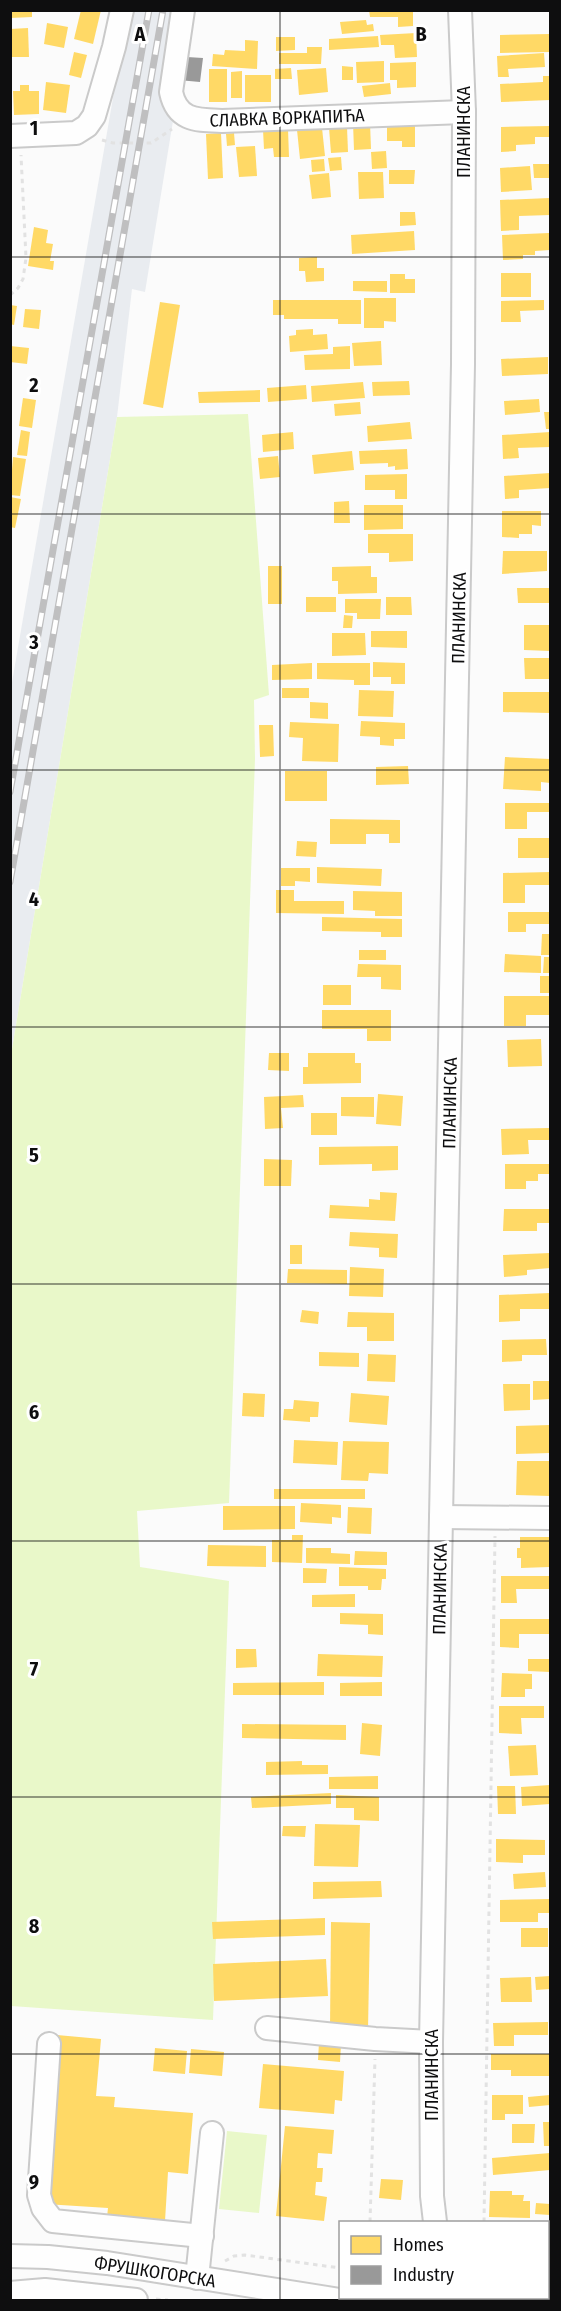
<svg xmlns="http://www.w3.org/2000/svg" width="561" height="2311" font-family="'Fira Sans Condensed',sans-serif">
	<rect width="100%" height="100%" fill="#fbfbfb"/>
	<!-- built -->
	<polygon fill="#e9ecf0" points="128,11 191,11 145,292 132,289 117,417 11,1055 11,688"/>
	<!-- green -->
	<g fill="#e9f8c9">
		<polygon points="248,414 269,695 254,700 255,759 229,1503 137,1511 140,1567 229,1581 213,2020 11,2006 11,1055 117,417"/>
		<polygon points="227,2131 267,2135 259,2213 219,2209"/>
	</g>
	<!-- homes -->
	<g fill="#ffd966">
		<polygon points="10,10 32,10 32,17 10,18"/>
		<polygon points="81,10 101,10 93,44 74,39"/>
		<polygon points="369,10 413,10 413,26 398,27 398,17 370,17"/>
		<polygon points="366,20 367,25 373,24 374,31 342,34 340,22"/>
		<polygon points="47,23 68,27 64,48 44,44"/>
		<polygon points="28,28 29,57 10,57 10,29"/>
		<polygon points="416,33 417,57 395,58 394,45 381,45 380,35"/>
		<polygon points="550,34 550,52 500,53 500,35"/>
		<polygon points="378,36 379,47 329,50 329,39"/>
		<polygon points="276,37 295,37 295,50 276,51"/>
		<polygon points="245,40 258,41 257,69 212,66 213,54 224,55 225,50 245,51"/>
		<polygon points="307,47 322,47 321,64 279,64 279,53 307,53"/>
		<polygon points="74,52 87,55 81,78 69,75"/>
		<polygon points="544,53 545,67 508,69 509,77 498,77 497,56"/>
		<polygon points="384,61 384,82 357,83 356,62"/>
		<polygon points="416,62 416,87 397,88 397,80 390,80 390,63"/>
		<polygon points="342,66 353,67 353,80 342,80"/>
		<polygon points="291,68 292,79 275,79 275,69"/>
		<polygon points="326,68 328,92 299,95 297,70"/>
		<rect x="209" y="69" width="18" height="33"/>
		<polygon points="242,71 242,98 231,98 231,72"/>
		<rect x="245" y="75" width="26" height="27"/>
		<polygon points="543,76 550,76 550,100 501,102 500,84 543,82"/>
		<polygon points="46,82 70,85 66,113 43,110"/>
		<polygon points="390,83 391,94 364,97 362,86"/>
		<polygon points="20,85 29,85 29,91 39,91 39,114 14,115 13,91 20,91"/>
		<polygon points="353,123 370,123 371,149 354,150"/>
		<polygon points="387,123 415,123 415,147 402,147 402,141 387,141"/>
		<polygon points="550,126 550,137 535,137 535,144 516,145 516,151 501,152 501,127"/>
		<polygon points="347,127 348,152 331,153 329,128"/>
		<polygon points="322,128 325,156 300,159 297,130"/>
		<polygon points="288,129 289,157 274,157 273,148 264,149 263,130"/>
		<polygon points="221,133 223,178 208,179 206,134"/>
		<polygon points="234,133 235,145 227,146 226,134"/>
		<polygon points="255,146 257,176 239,177 236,147"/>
		<polygon points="386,151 387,168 372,169 371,152"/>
		<polygon points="341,157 342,170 330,171 328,158"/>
		<polygon points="324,159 325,171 312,172 311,160"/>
		<polygon points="533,164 550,164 550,178 534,178"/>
		<polygon points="530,166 532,190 501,192 500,168"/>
		<polygon points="389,170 415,170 414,184 389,184"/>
		<polygon points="358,172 383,172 384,198 359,199"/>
		<polygon points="329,173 331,197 312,199 309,175"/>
		<polygon points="550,198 550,215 519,216 519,230 501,231 500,200"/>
		<polygon points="400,212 415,212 416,225 400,226"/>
		<polygon points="34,227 48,230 46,243 53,244 50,261 54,261 53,270 28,266"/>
		<polygon points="414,231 415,250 352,254 351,235"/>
		<polygon points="549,233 550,250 535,251 535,255 523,255 523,259 503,260 502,235"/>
		<polygon points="317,257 317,268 324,268 324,281 306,282 305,271 299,271 299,258"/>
		<rect x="501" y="273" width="30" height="24"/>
		<polygon points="390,274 405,274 405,279 415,279 415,293 390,293"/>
		<polygon points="353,281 387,281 387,292 353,291"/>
		<polygon points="364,298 396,298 396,322 384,321 384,328 364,328"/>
		<polygon points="273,300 361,300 361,324 338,324 338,319 284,319 284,315 273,315"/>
		<polygon points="544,300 544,310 520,311 521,322 501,322 501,301"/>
		<polygon points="160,302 180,305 163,408 143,404"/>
		<polygon points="10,305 17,306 14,325 10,324"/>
		<polygon points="25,309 41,310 39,329 23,327"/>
		<polygon points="313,329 313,335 327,334 328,349 290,352 289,336 296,335 296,330"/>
		<polygon points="381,341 382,365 354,366 352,343"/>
		<polygon points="10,346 29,348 27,364 10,362"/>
		<polygon points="350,346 350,369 305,370 304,355 333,354 333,347"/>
		<polygon points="548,357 548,374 502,376 501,359"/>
		<polygon points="409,381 410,395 373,396 372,382"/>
		<polygon points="363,382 365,398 312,402 311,386"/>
		<polygon points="306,385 307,399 268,402 267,388"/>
		<polygon points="260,390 260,402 199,403 198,392"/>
		<polygon points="23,398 36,400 32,428 19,426"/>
		<polygon points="539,399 540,412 505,415 504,401"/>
		<polygon points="360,402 361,414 335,416 334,404"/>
		<polygon points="544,412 550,412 550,429 546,429"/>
		<polygon points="410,422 412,439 368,442 367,426"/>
		<polygon points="21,430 30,432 27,456 17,455"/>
		<polygon points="293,432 294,449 263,452 262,435"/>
		<polygon points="550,432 550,447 518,448 519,458 503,459 502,435"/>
		<polygon points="407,449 408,469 395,470 395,466 388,467 388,463 360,464 359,451"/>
		<polygon points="352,451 354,470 314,474 312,455"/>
		<polygon points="278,456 280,477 260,479 258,458"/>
		<polygon points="13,457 26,459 20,496 10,495"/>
		<polygon points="550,473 550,488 519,490 519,498 505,499 504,476"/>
		<polygon points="407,474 407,499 395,499 395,490 365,490 365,475"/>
		<polygon points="10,497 21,499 15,528 10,527"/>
		<polygon points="349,501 350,523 334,523 334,502"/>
		<polygon points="364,505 403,505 403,529 364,530"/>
		<polygon points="502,511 541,511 541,526 532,525 532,534 519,534 519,538 502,537"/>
		<polygon points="368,534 413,534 413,561 389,562 389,553 368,553"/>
		<polygon points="503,551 547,551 547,571 502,574"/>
		<rect x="268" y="566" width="14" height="38"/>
		<polygon points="371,566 371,577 377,577 377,593 338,594 338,581 332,581 332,567"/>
		<polygon points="517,588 550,588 550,603 518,603"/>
		<rect x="306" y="597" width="30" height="15"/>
		<polygon points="386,597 411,597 412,615 386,615"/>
		<polygon points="345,599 381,599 380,619 357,619 357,613 345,613"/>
		<polygon points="344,615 353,616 352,628 343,628"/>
		<polygon points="524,625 550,625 550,651 524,650"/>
		<polygon points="371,631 407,631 407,648 371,647"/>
		<polygon points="332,633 365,633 366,655 332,656"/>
		<polygon points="524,658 550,658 550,679 525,679"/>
		<polygon points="373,662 405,663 405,684 391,684 391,677 373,677"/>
		<polygon points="312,663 312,679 272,680 272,665"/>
		<polygon points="317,663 370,663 370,685 354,685 354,680 317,679"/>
		<rect x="282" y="688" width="27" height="10"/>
		<polygon points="359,690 394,691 393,717 358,716"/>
		<polygon points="503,692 550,692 550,713 503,712"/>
		<polygon points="310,702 328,703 328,719 310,718"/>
		<polygon points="361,721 405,723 405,739 394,739 394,746 380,745 380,737 360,736"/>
		<polygon points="290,722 339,724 338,762 302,761 303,738 289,737"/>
		<polygon points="259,725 273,725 274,756 260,757"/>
		<polygon points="505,757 550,759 550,783 541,782 541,791 503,789"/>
		<polygon points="408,766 409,784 376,785 376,767"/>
		<rect x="285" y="771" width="42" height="30"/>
		<polygon points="505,803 550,803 550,812 527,812 527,829 505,829"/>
		<polygon points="330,819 400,820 400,843 389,843 389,834 366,834 366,844 330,844"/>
		<rect x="518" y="838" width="32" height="20"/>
		<polygon points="297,841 317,842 316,857 296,856"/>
		<polygon points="317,867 382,869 381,886 317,883"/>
		<polygon points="281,868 310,868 310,882 295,881 295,886 281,886"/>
		<polygon points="550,872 550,885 525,885 525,903 503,903 503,873"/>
		<polygon points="276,890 294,890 294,901 344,901 344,914 276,913"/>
		<polygon points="353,891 402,892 402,916 375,916 375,911 353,910"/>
		<polygon points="508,912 550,912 550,924 526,924 526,932 508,932"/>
		<polygon points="322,917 402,919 402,937 381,937 381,932 322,931"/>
		<polygon points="542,934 550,934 550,955 541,955"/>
		<rect x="359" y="950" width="27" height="10"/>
		<polygon points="505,954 541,956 541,973 504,972"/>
		<polygon points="544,957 550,957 550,973 543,973"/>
		<polygon points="358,964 401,965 401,990 381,989 381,977 357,977"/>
		<rect x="540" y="976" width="10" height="17"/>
		<rect x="323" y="985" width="28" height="20"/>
		<polygon points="504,996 550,996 550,1015 526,1015 526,1026 504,1026"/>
		<polygon points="322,1010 391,1010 391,1041 367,1041 367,1029 322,1029"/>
		<polygon points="541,1039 542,1066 508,1067 507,1040"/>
		<polygon points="269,1053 289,1053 289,1071 268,1070"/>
		<polygon points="308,1053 355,1053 355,1063 361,1063 361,1083 303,1084 303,1067 308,1067"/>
		<polygon points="378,1094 403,1096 401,1126 376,1124"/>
		<polygon points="303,1095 304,1107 281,1108 283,1128 265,1129 264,1097"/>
		<polygon points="341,1097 374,1097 374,1117 341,1116"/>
		<rect x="311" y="1113" width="26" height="22"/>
		<polygon points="550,1128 550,1140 528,1140 529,1154 502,1155 501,1129"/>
		<polygon points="398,1146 398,1170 372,1171 372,1164 319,1165 319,1147"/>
		<polygon points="264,1159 292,1160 291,1186 264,1186"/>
		<polygon points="505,1164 550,1164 550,1174 538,1174 538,1181 526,1181 526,1189 505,1189"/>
		<polygon points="380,1192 397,1193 395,1221 329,1218 330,1205 369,1207 369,1199 380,1200"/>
		<polygon points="504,1209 550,1209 550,1223 537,1223 537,1231 503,1231"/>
		<polygon points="350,1232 398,1234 397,1258 379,1257 379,1248 349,1246"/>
		<rect x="290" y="1245" width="12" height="19"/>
		<polygon points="550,1253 550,1268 527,1270 527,1275 504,1277 503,1255"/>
		<polygon points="350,1267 384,1269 383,1297 349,1296"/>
		<polygon points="288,1269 347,1270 347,1284 287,1283"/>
		<polygon points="550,1293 550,1309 520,1309 520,1321 499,1322 499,1295"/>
		<polygon points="302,1310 319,1312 318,1324 300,1322"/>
		<polygon points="348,1312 394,1313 394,1341 367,1341 367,1327 347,1327"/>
		<polygon points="546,1339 547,1355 522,1355 522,1361 502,1362 502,1340"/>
		<polygon points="319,1352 359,1353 359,1367 319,1366"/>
		<polygon points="368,1354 396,1355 395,1382 367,1381"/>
		<polygon points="533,1381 550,1381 550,1399 533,1400"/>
		<polygon points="503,1384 530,1384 530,1410 504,1411"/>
		<polygon points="243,1393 265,1394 264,1417 242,1416"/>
		<polygon points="351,1393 389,1396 387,1425 349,1422"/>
		<polygon points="294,1400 319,1402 318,1417 310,1417 310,1422 283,1420 284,1409 293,1409"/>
		<polygon points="550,1425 550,1453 516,1454 516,1426"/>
		<polygon points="294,1440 338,1442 337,1465 293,1463"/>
		<polygon points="343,1441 389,1442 388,1474 369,1473 368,1481 341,1480"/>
		<polygon points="517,1461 550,1461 550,1496 516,1495"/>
		<rect x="274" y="1489" width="91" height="10"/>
		<polygon points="301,1503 341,1505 341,1518 332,1517 332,1524 300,1522"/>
		<polygon points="223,1506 295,1506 295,1529 223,1530"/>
		<polygon points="348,1507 372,1508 371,1534 347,1533"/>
		<polygon points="292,1535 303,1535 302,1563 272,1562 272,1540 292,1540"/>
		<polygon points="520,1537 550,1537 549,1567 521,1568 521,1558 517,1558 517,1548 520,1548"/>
		<polygon points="208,1545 266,1546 266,1567 207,1566"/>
		<polygon points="306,1548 331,1548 331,1553 350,1554 350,1564 306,1563"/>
		<polygon points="355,1551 387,1552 387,1565 354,1565"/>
		<polygon points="339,1567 386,1569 386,1579 382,1579 381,1590 368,1590 368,1586 339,1586"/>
		<polygon points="303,1568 327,1569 326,1583 303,1583"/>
		<polygon points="501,1576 550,1576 550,1589 516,1589 517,1603 501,1603"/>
		<polygon points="355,1594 355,1607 312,1607 312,1595"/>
		<polygon points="340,1613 383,1614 383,1635 368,1634 368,1625 340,1624"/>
		<polygon points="500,1619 550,1619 550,1634 519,1634 519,1648 500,1647"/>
		<polygon points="236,1649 256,1649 257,1667 236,1668"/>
		<polygon points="318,1654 383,1656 382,1677 317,1676"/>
		<polygon points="528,1659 550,1659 550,1672 528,1671"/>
		<polygon points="502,1673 532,1674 532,1689 525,1689 525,1697 501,1697"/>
		<polygon points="324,1682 324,1695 233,1695 233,1683"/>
		<polygon points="382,1682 382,1696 340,1696 340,1683"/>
		<polygon points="499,1706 544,1706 544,1718 521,1718 522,1734 499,1733"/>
		<polygon points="362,1723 382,1725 380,1756 360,1754"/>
		<polygon points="242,1724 346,1725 346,1740 242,1738"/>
		<polygon points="536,1745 538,1775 510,1776 508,1746"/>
		<polygon points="302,1761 302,1765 328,1765 328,1774 266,1775 266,1762"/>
		<polygon points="378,1776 378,1789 329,1789 329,1777"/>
		<polygon points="550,1785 550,1804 522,1806 521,1787"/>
		<polygon points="497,1786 515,1786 516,1814 498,1814"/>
		<polygon points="331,1793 331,1804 252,1808 251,1797"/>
		<polygon points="336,1795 379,1797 379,1821 354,1820 354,1808 336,1808"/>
		<polygon points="315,1824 360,1825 358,1867 314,1866"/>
		<polygon points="283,1826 306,1826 305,1837 282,1836"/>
		<polygon points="496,1839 545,1840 545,1855 523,1855 523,1863 496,1862"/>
		<polygon points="545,1872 546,1887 514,1889 513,1874"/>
		<polygon points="381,1881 382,1897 313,1899 313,1882"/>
		<polygon points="550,1899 550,1913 538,1913 538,1922 500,1922 500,1900"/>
		<polygon points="325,1918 325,1935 213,1939 212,1922"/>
		<polygon points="331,1922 370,1923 368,2029 330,2028"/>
		<rect x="521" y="1928" width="27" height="19"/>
		<polygon points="326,1959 328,1996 214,2001 213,1964"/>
		<polygon points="550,1976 550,1989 536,1990 535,1977"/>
		<polygon points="531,1977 532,2002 501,2002 500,1978"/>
		<polygon points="548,2022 548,2035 514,2035 514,2046 494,2046 493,2023"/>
		<polygon points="57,2035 101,2039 96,2096 115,2097 114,2107 193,2113 188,2174 168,2172 165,2221 107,2217 108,2208 45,2204"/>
		<polygon points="319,2042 341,2044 340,2062 318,2060"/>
		<polygon points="155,2048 187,2051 185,2074 153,2071"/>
		<polygon points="191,2049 224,2052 222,2076 189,2073"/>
		<polygon points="491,2054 550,2054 550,2076 511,2076 511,2070 491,2070"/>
		<polygon points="263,2064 344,2071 342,2101 335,2100 334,2114 259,2108"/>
		<polygon points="492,2095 523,2095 523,2114 505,2114 505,2120 492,2120"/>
		<polygon points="550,2095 550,2105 529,2107 528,2097"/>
		<polygon points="543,2122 550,2122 550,2146 544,2146"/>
		<polygon points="512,2124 535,2124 534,2143 512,2143"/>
		<polygon points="285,2126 334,2130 332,2154 318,2153 317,2168 323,2168 322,2182 316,2182 315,2195 327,2197 324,2221 276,2216"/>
		<polygon points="550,2153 550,2170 493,2175 492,2158"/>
		<polygon points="381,2179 403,2180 401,2200 379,2198"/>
		<polygon points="490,2191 512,2191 512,2195 524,2195 523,2201 530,2201 530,2218 489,2217"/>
		<polygon points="536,2203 550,2204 550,2215 535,2214"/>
	</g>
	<!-- industry -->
	<polygon fill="#999" points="187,57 203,58 200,82 178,80 179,67 186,68"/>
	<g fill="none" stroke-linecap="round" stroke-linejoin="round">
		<defs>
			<g id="minor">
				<path d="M183,10L171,92C177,121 197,120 222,121L464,112"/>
				<polyline points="10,136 76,133 87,126 94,116 114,47 122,10"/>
				<polyline points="441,1517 550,1518"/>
				<polyline points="267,2028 375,2039 431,2042"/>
				<polyline points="49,2044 39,2195 43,2208 53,2221 202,2236"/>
				<polyline points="435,2222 432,2196 431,2042 463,364 464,112 460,10"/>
				<polyline points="10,2256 48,2257 107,2263 340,2300"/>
				<polyline points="197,2278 212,2133"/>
				<polyline points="10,2293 45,2290 136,2300"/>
				<polyline points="463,2298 472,2300"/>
				<polyline points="399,2300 400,2298"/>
			</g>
		</defs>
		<!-- minor casing -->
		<use href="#minor" stroke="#cacaca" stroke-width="26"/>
		<!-- path -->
		<g stroke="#e2e2e2" stroke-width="3" stroke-dasharray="4.5 4.5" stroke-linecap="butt">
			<polyline points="102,140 113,143 151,143 172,129"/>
			<polyline points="10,295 18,288 23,279 26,258 21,155"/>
			<polyline points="370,2222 375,2059"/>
			<polyline points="484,2222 495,1536"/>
			<polyline points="225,2261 234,2256 245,2255 340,2268"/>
			<polyline points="548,2293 550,2293"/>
			<polyline points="156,2299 168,2300"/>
			<polyline points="365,2300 366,2298"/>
			<polyline points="499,2300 499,2298"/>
		</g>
		<!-- minor -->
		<use href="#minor" stroke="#fefefe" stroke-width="22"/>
		<defs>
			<g id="rail">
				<polyline points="10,792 149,10"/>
				<polyline points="10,882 163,10"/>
			</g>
		</defs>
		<!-- rail casing -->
		<use href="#rail" stroke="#bfbfc0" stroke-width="7"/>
		<!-- rail -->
		<use href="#rail" stroke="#fff" stroke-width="4.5" stroke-dasharray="14" stroke-linecap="butt"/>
	</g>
	<!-- grid -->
	<path fill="none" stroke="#0e0e0f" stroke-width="1.5" stroke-opacity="0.55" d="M280,10V2300M10,257H550M10,514H550M10,770H550M10,1027H550M10,1284H550M10,1541H550M10,1797H550M10,2054H550"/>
	<g text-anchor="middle" stroke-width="6" stroke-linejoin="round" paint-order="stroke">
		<!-- street labels -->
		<g font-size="18" fill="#0e0e0f" stroke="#fff">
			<text transform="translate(287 118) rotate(-2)" y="6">СЛАВКА ВОРКАПИЋА</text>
			<text transform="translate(464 132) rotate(-90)" y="6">ПЛАНИНСКА</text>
			<text transform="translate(459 618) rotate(-89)" y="6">ПЛАНИНСКА</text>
			<text transform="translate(450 1103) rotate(-89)" y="6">ПЛАНИНСКА</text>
			<text transform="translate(440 1589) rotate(-89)" y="6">ПЛАНИНСКА</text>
			<text transform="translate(432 2075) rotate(-90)" y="6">ПЛАНИНСКА</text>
			<text transform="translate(155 2272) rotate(9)" y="6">ФРУШКОГОРСКА</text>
		</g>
	</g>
	<g font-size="20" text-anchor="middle" font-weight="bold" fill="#0e0e0f" stroke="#fff" stroke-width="6" stroke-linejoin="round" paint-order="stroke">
		<text x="140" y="41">A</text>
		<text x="421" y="41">B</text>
		<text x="34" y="135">1</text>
		<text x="34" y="392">2</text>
		<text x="34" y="649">3</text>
		<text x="34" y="906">4</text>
		<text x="34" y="1162">5</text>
		<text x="34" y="1419">6</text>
		<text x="34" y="1676">7</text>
		<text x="34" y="1933">8</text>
		<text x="34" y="2189">9</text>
	</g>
	<!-- border -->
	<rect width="561" height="2311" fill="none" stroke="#0e0e0f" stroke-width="24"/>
	<!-- legend -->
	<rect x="339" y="2221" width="210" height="78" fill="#ffffff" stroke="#9f9f9f" stroke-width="1.5"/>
	<rect x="351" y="2236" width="30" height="18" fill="#ffd966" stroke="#9f9f9f" stroke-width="1.5"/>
	<text x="393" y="2251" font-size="18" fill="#0e0e0f">Homes</text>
	<rect x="351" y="2266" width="30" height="18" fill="#999999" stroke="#9f9f9f" stroke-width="1.5"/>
	<text x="393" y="2281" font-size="18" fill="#0e0e0f">Industry</text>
</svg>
